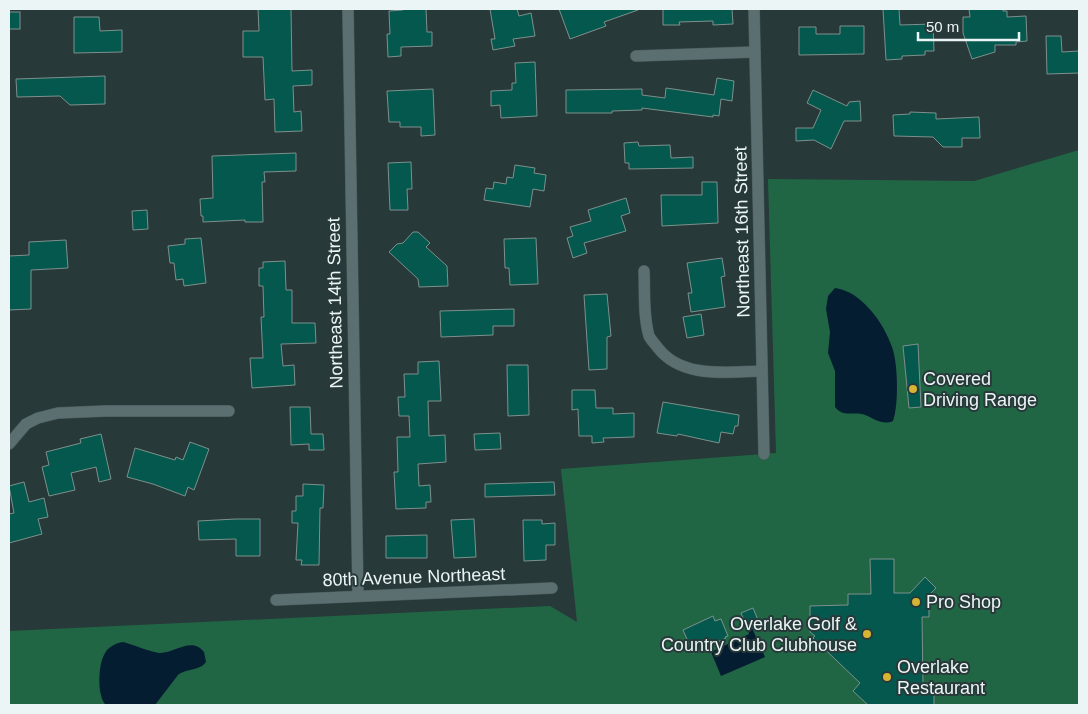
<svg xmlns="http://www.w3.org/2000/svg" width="1088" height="714" font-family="Helvetica,sans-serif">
	<rect width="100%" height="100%" fill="#28393a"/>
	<!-- green -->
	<polygon fill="#216644" points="1079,150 1079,705 9,705 9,631 550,606 577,622 561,469 776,453 768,179 974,181"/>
	<!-- water -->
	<g fill="#051d31">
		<path d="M835,288C861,291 884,323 892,347C898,363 899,405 893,421C881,426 873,417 862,414C850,412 843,417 835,407V371L828,353L830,332L826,309L828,296Z"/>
		<polygon points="752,628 765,657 721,676 711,652 749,634 748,630"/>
		<path d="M123,642C135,645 147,651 159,653C174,654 191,636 204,652L206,662C200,671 187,668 178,675L155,705H131L126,704L123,705H106C97,697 98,666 104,655C107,647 116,643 123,642Z"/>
	</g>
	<!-- building -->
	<g fill="#05584d" stroke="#7d908c">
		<polygon points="258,9 291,9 292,71 312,70 312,85 293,86 294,112 301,111 302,131 275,132 274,99 265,100 263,57 243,57 243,31 259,31"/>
		<polygon points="403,9 426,9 427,32 432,32 432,46 401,47 401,56 388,57 387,34 390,34 389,11 403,10"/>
		<polygon points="490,9 517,9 519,16 531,13 535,36 513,39 515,46 493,50 491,39 495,39"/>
		<polygon points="559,9 637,9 638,10 604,22 606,26 570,39"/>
		<polygon points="663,9 732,9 733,24 713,25 713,21 679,22 680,25 663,25"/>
		<polygon points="883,9 899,9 900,25 933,24 934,51 925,51 925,55 902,56 902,59 886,60"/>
		<polygon points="969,9 1003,9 1003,11 1007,11 1007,17 1026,16 1027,41 1016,42 1016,45 995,45 995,52 972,59 963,33 963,17 970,17"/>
		<rect x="9" y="12" width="11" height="17"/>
		<polygon points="74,17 99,17 100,31 122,30 122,52 74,53"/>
		<polygon points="840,26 864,26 864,54 799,55 799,27 816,27 816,34 840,34"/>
		<polygon points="1046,36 1061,36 1062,52 1079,51 1079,73 1047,74"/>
		<polygon points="535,62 537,116 501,118 500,105 491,106 491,91 512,90 512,83 516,83 515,63"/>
		<polygon points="105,76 105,104 70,105 60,96 17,97 16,79"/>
		<polygon points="717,78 734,81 732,101 721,99 719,116 713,115 713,117 642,108 642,110 612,111 612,113 566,113 566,90 642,89 642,95 665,98 666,88 714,95"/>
		<polygon points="433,89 435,135 421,136 421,127 400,127 400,122 389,122 387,91"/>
		<polygon points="813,90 847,106 849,102 860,101 861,121 844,121 831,149 814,140 796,141 796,128 813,128 821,110 807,103"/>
		<polygon points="910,112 936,113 936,119 979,117 980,138 962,138 962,147 943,147 933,137 894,136 893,115 910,114"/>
		<polygon points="638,142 639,146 670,145 671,158 693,157 693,168 629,169 629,163 625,163 624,143"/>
		<polygon points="296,153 296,171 264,172 265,182 262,182 263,222 245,222 245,220 203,222 203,216 201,216 200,199 213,198 212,156"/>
		<polygon points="411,162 412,189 407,189 408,210 390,210 388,163"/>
		<polygon points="515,165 535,168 534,173 546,175 544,191 533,189 530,207 484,200 486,188 493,189 494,182 506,184 507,177 513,178"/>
		<polygon points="702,182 717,182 718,223 662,226 661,195 702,195"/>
		<polygon points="626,198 630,213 621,216 626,231 584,243 587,253 573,258 567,238 573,236 570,227 591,221 588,210"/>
		<polygon points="147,210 148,229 133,230 132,211"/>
		<polygon points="413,232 418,232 430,243 426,247 447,266 448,286 419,287 418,279 389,252 397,244 403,243"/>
		<polygon points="201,238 206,283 184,286 183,279 176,280 174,263 170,263 168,246 185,244 185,239"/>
		<polygon points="536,238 538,284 510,285 509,268 505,268 504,239"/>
		<polygon points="66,240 68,268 31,270 31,309 9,310 9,256 29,255 29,242"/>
		<polygon points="722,258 725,276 721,277 725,307 691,312 688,293 692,293 687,263"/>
		<polygon points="285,261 286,290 292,290 292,323 315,323 316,343 281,344 283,366 294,365 295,385 252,388 250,358 263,358 261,317 264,317 263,286 259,286 259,268 263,268 263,262"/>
		<polygon points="607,294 611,336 607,337 607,369 589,370 584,295"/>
		<polygon points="514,309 514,326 493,326 493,335 441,337 440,311"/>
		<polygon points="701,314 704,335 687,338 683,317"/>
		<polygon points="918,344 921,407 909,408 903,346"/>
		<polygon points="439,361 441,401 428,401 429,436 445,435 446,462 418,464 419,486 430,485 431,502 426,502 426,508 396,509 394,472 398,472 397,437 410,437 409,416 399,416 398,397 405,397 404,374 418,374 418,362"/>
		<polygon points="507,365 528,365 529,415 508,416"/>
		<polygon points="572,390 595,390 596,408 613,408 613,414 634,413 634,437 603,438 604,442 592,443 592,436 579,436 578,409 572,410"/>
		<polygon points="663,402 739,415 738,426 735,426 733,434 721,432 719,443 678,434 677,436 657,433"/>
		<polygon points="290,407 310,407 311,434 323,434 324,450 309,450 309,444 291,445"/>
		<polygon points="500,433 501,449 475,450 474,434"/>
		<polygon points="101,434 111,479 99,482 96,467 71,473 75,490 49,496 42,467 49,465 46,452 81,443 80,439"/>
		<polygon points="190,442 209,449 194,490 188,487 185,496 153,484 127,477 135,448 175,460 176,457 183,460"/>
		<polygon points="24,482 29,502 44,498 48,517 38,519 42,534 9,543 9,514 14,513 9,486"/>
		<polygon points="554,482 555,495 485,497 485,484"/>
		<polygon points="303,484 324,485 323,508 320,508 319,565 301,565 302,560 296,560 298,523 292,523 292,511 296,511 296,496 303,496"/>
		<polygon points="236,519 260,519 260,556 236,556 236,539 199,540 198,521"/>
		<polygon points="474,519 476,557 454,558 451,520"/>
		<polygon points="523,520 542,520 542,524 555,523 555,545 546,545 546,560 524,561"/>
		<polygon points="427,535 427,558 386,558 386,536"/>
		<polygon points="870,559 894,559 894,593 910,593 925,577 936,588 929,595 929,617 922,617 923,686 934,686 934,705 868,705 853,691 860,683 813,638 815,636 810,632 810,606 848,605 848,594 871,594"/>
		<polygon points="753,608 758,620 746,625 741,613"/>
		<polygon points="713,616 715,621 721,619 728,636 725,637 726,638 693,653 683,630"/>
	</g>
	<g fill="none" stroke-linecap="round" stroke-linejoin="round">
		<defs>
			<g id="street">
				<polyline points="348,9 358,596"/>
				<polyline points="754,9 764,454"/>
				<polyline points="636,56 755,52"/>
				<path d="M644,271C645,292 643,315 649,336C651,340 655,344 658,348C682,379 728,372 762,371"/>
				<polyline points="9,444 26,424 38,418 58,413 106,411 229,411"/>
				<polyline points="276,600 552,588"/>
			</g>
		</defs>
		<!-- street casing -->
		<use href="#street" stroke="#485758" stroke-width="12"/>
		<!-- street -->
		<use href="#street" stroke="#5b6e70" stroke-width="11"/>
	</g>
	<!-- markers -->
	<g fill="#d8b434" stroke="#28393a" stroke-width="2">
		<circle cx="913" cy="389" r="5"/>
		<circle cx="916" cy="602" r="5"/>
		<circle cx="867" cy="634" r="5"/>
		<circle cx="887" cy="677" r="5"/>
	</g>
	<g text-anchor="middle" stroke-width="4" stroke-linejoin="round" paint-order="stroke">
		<!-- street labels -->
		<g font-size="18" fill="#ebf5f6" stroke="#28393a">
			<text transform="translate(742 232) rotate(-91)" y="6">Northeast 16th Street</text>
			<text transform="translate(335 303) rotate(-91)" y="6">Northeast 14th Street</text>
			<text transform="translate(414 577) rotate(-2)" y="6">80th Avenue Northeast</text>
		</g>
		<!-- poi labels -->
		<g font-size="18" fill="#ebf5f6" stroke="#28393a" text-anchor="start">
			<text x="923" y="385">Covered<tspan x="923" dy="21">Driving Range</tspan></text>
			<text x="926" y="608">Pro Shop</text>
			<text x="857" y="630" text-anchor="end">Overlake Golf &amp;<tspan x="857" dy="21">Country Club Clubhouse</tspan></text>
			<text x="897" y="673">Overlake<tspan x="897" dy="21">Restaurant</tspan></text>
		</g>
	</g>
	<!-- border -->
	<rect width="1088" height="714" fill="none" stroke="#ebf5f6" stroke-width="20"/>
	<!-- scale -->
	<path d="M918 32v8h101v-8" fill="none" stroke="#ebf5f6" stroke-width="2.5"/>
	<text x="926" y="32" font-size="15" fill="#ebf5f6" stroke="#28393a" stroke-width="4" paint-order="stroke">50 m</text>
</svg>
